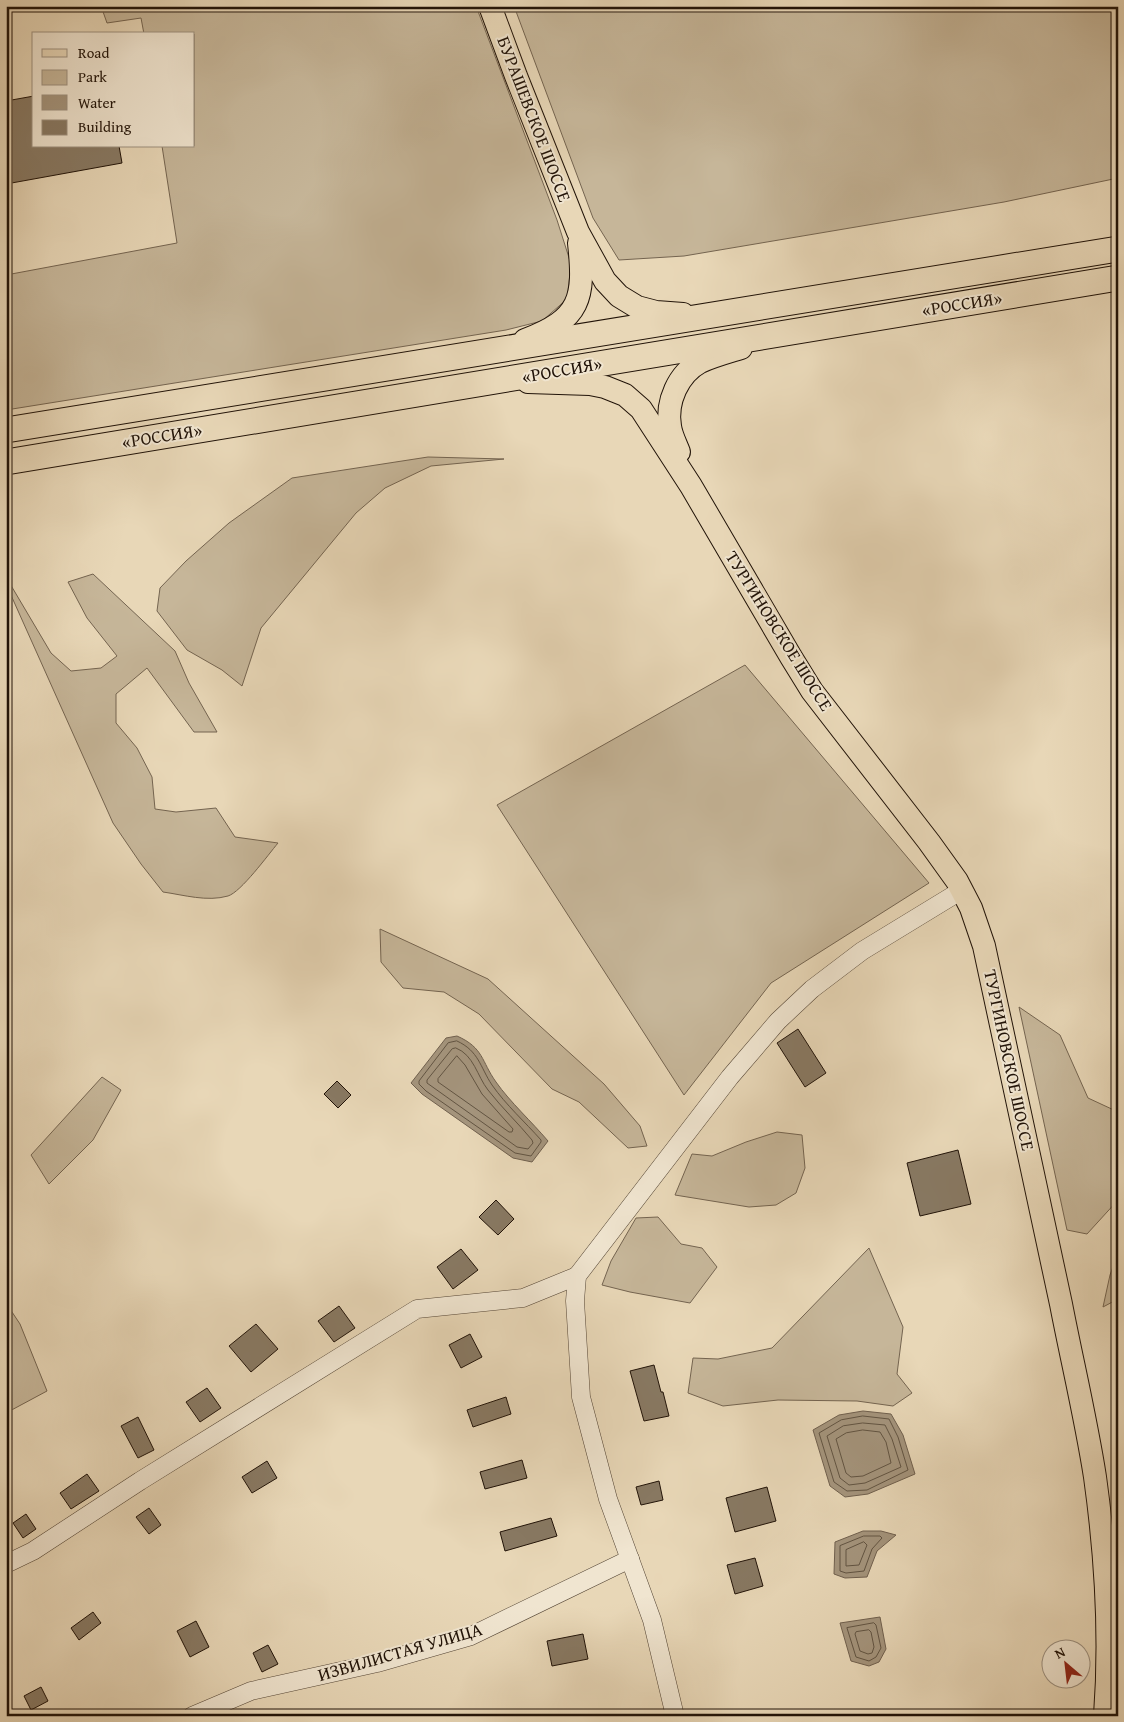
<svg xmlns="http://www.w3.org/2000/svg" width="1124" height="1722" font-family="'Gentium Book Plus',serif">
	<rect width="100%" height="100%" fill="#e8d7b7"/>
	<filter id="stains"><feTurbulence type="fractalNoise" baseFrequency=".004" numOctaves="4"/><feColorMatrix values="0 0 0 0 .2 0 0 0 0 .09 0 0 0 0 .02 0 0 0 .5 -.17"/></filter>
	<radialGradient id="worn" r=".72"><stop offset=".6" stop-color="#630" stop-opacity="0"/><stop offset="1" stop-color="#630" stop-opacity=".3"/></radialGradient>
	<!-- green -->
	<g fill="#c6b699" stroke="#746450">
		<polygon points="101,6 476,6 557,220 571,264 567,299 542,321 506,330 6,410 6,275 177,243 162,146 194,146 194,34 144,34 141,18 107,23"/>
		<polygon points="514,6 1118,6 1118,178 1004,202 684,256 619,260 593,218"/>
		<polygon points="428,457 504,459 431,466 385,488 356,513 261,628 242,686 222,670 187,650 157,611 160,588 186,561 229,523 292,478"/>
		<path d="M93,574L175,651L189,683L217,732H194L147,668L116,694V723L137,748L152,777L155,809L176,812L216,808L235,837L278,843C268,855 241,892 228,896C207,902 184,895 163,892L141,864L113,823L6,584V577L51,653L71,671L101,668L117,656L87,618L68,582Z"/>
		<polygon points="745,665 929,883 771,983 684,1095 497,805"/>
		<polygon points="380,929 488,979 604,1084 640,1126 647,1146 628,1148 579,1102 552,1089 479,1014 444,992 403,988 381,962"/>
		<polygon points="1019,1007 1060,1035 1088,1098 1116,1111 1118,1109 1118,1200 1087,1234 1067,1230"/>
		<polygon points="102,1077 121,1090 93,1140 49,1184 31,1155"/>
		<polygon points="777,1132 802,1135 805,1168 796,1193 776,1205 749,1207 675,1195 692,1154 712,1156 746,1142"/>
		<polygon points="658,1217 681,1244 702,1248 717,1267 690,1303 630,1292 602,1285 611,1261 636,1218"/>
		<polygon points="869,1248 903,1327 897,1374 912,1393 893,1406 857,1401 778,1400 723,1406 688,1393 693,1358 718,1359 772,1348"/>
		<polygon points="1118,1253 1118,1299 1103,1307 1110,1275"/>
		<polygon points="6,1303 20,1324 47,1391 6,1413"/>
	</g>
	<!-- water -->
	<g fill="#a4947c" stroke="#70604e">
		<path d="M457,1036C484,1048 481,1061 496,1082C510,1102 532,1122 548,1141L532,1162L513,1158L422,1094L411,1083L446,1038Z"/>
		<polygon points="863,1411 891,1414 903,1435 915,1474 868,1494 845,1497 830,1486 813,1430 839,1415"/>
		<polygon points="863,1531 881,1531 896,1535 877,1551 867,1577 845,1578 834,1574 835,1542"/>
		<polygon points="880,1617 886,1649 879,1662 869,1666 851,1661 840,1623"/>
	</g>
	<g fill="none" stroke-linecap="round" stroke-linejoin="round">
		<!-- shore -->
		<g stroke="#625442" stroke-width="1">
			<path d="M457,1041C479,1051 480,1067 492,1085C506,1105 525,1122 541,1140V1142L531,1156L515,1153L426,1091L419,1084V1081L448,1043Z"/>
			<path d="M456,1048C474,1055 477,1076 488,1090C502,1108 518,1123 532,1140L533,1143L528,1149L517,1147L427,1083V1080L452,1049Z"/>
			<polygon points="457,1056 465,1065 482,1094 513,1129 512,1132 509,1132 438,1082 438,1079"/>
			<polygon points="863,1416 889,1419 898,1437 908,1470 867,1490 847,1491 834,1482 819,1433 841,1420"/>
			<polygon points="863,1423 885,1425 892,1439 901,1467 865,1483 849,1485 840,1478 827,1436 843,1426"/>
			<polygon points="863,1430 880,1432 886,1442 891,1463 863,1476 851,1477 846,1473 836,1439 846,1433"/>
			<polygon points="864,1536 880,1536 882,1538 872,1549 864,1571 846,1573 840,1571 840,1546"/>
			<polygon points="864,1542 867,1545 859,1565 846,1566 846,1550"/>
			<polygon points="874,1623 876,1625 881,1648 876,1657 869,1661 856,1657 847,1628"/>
			<polygon points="869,1630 871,1632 874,1647 872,1653 868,1654 860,1651 855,1634 856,1632"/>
		</g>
	</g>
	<!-- building -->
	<g fill="#887963" stroke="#211308">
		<polygon points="34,96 34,146 119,146 122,163 6,184 6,101"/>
		<polygon points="798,1029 826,1073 805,1087 777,1043"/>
		<polygon points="337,1081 351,1095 338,1108 324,1094"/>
		<polygon points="958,1150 971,1204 920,1216 907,1163"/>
		<polygon points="496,1200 514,1219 498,1235 479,1217"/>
		<polygon points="461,1249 478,1270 453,1289 437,1267"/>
		<polygon points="339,1306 355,1328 334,1342 318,1321"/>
		<polygon points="256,1324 278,1349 251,1372 229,1346"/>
		<polygon points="470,1334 482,1357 461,1368 449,1345"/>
		<polygon points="654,1365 661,1392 663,1392 669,1416 644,1421 630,1371"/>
		<polygon points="207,1388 221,1408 200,1422 186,1402"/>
		<polygon points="506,1397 511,1414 473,1427 467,1410"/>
		<polygon points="138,1417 154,1450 138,1458 121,1426"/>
		<polygon points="522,1460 527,1478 485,1489 480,1472"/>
		<polygon points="267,1461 277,1478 252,1493 242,1477"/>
		<polygon points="87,1474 99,1491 71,1509 60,1493"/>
		<polygon points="659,1481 663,1500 641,1505 636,1487"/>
		<polygon points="767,1487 776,1521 735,1532 726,1498"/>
		<polygon points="149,1508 161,1525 149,1534 136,1517"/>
		<polygon points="26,1514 36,1529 23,1538 13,1523"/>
		<polygon points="551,1518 557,1536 505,1551 500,1532"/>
		<polygon points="755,1558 763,1586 735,1594 727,1565"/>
		<polygon points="93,1612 101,1623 79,1640 71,1628"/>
		<polygon points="196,1621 209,1647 190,1657 177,1631"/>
		<polygon points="583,1634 588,1659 552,1666 547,1641"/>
		<polygon points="268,1645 278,1664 262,1672 253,1653"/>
		<polygon points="41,1687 48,1701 31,1710 24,1696"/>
	</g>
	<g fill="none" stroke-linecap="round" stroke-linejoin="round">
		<defs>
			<g id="minor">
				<polyline points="6,1564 33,1551 140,1481 417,1309 523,1298 577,1276"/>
				<polyline points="192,1716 251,1691 377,1663 471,1636 630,1559"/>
				<polyline points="675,1716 652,1620 608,1499 581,1397 575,1301 577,1276 730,1077 778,1021 812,989 862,951 962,890"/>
			</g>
			<g id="major">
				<polyline points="490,6 516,76 578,232 605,281 619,296 637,307 656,312 683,314"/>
				<path d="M525,340C581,319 585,298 579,243"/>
				<path d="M528,382L590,384L605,387L625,395L641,409L691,486L791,657L812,691L929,842L957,881L971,908L984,946C1010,1065 1036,1184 1061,1304C1072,1361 1086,1419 1095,1477C1106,1556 1111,1636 1105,1716"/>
				<path d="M679,452C676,444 671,435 670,426C666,402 678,374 700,362C713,356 728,352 741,348"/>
			</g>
			<g id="highway">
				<polyline points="6,430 1118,249"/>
				<polyline points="6,462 1118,278"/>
			</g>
		</defs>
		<!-- minor casing -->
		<use href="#minor" stroke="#534434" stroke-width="19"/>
		<!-- major casing -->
		<use href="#major" stroke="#211308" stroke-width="24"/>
		<!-- highway casing -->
		<use href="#highway" stroke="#211308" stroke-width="27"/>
		<!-- minor -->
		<use href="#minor" stroke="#f0e5d0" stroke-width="18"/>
		<!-- major -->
		<use href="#major" stroke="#e8d7b7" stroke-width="22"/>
		<!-- highway -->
		<use href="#highway" stroke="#e8d7b7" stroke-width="25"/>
	</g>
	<g text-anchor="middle" stroke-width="4" stroke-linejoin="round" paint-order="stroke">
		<!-- street labels -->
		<g font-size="18" fill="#211308" stroke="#f0e5d0">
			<text transform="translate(534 119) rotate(69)" y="6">БУРАШЕВСКОЕ ШОССЕ</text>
			<text transform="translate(962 304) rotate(-9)" y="6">«РОССИЯ»</text>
			<text transform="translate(562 370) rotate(-10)" y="6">«РОССИЯ»</text>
			<text transform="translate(162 436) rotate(-9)" y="6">«РОССИЯ»</text>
			<text transform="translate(779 631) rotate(58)" y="6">ТУРГИНОВСКОЕ ШОССЕ</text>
			<text transform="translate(1009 1060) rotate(78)" y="6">ТУРГИНОВСКОЕ ШОССЕ</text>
			<text transform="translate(400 1652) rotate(-16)" y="6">ИЗВИЛИСТАЯ УЛИЦА</text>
		</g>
	</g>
	<!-- margin -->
	<rect width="1124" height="1722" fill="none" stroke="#e8d7b7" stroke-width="25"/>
	<rect x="8" y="8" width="1109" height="1707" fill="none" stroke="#211308" stroke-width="2.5"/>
	<rect x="12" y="12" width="1099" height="1697" fill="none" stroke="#211308"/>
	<!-- legend -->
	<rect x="32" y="32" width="162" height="115" fill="#f0e5d0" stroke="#9d9180"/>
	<rect x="42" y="49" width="25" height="8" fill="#e8d7b7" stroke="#9d9180"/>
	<text x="78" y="58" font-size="15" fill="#211308">Road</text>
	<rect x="42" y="70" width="25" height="15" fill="#c6b699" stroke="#9d9180"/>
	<text x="78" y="82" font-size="15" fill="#211308">Park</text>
	<rect x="42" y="95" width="25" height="15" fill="#a4947c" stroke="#9d9180"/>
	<text x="78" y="108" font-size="15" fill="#211308">Water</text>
	<rect x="42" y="120" width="25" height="15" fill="#887963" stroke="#9d9180"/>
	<text x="78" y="132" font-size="15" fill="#211308">Building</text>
	<!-- north arrow -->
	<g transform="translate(1066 1664) rotate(332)"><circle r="24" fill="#f0e5d0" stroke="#9d9180"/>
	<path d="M0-4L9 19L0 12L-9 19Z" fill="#8f2418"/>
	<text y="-8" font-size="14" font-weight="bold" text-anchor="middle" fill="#211308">N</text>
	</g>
	<rect width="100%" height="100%" filter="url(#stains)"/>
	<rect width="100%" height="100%" fill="url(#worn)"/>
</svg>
